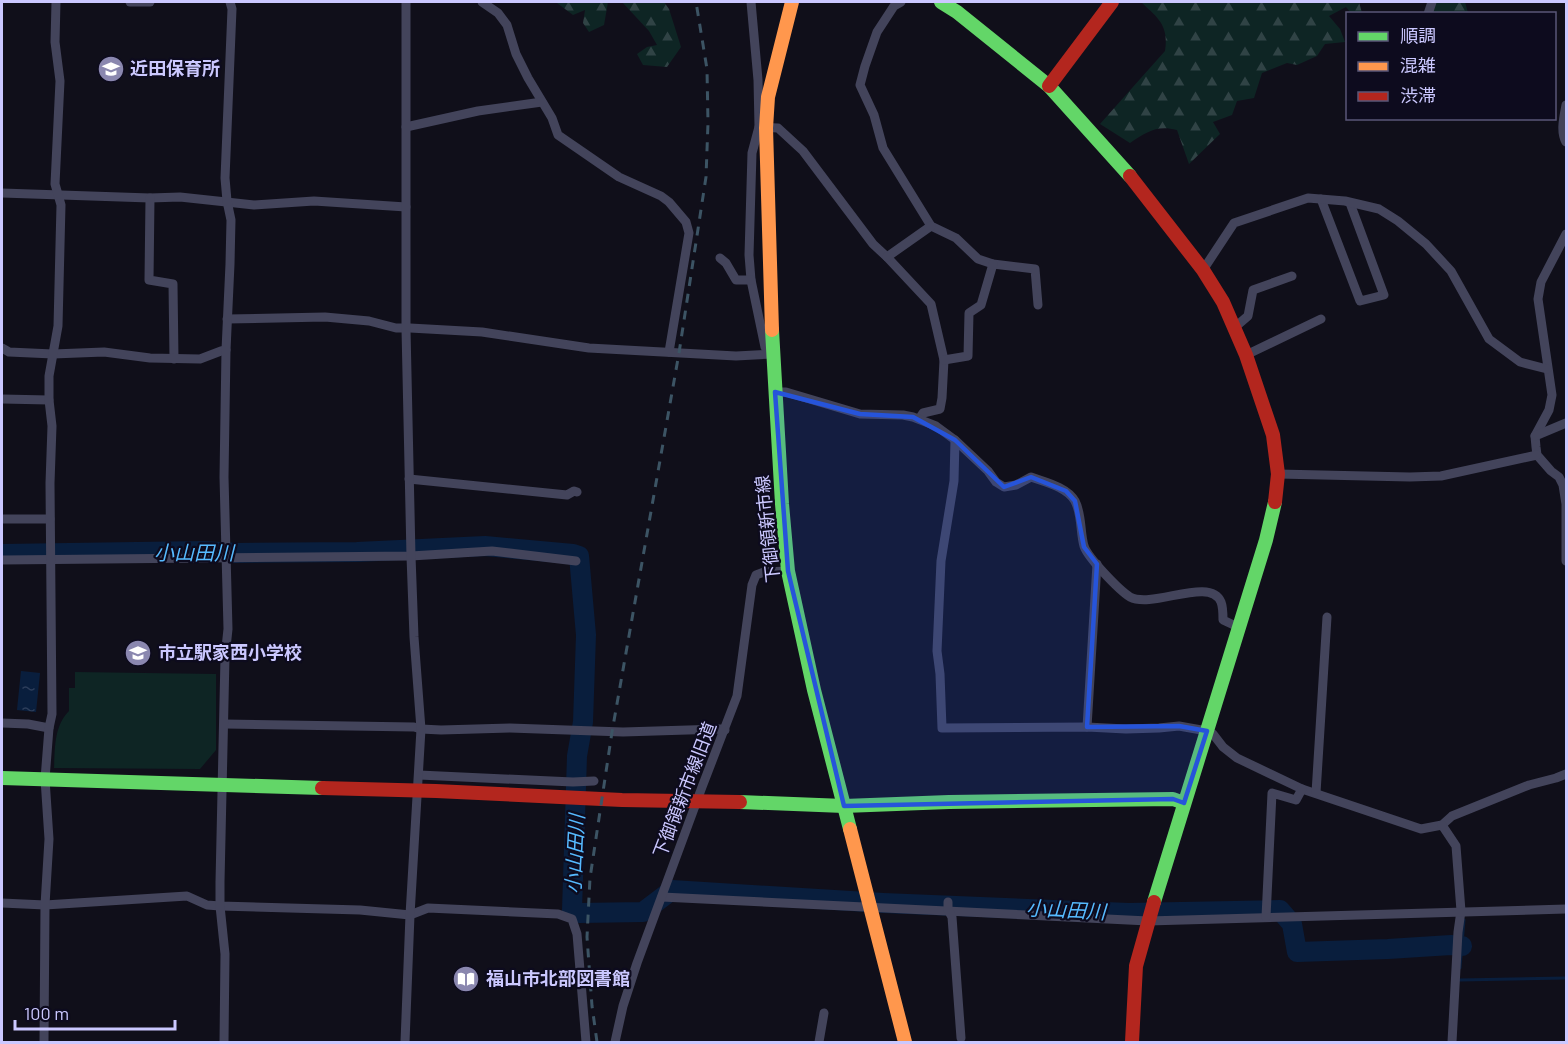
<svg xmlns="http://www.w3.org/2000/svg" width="1568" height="1044" font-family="Barlow,'Noto Sans JP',sans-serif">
	<defs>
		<pattern id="forest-firs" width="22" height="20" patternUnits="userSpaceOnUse" patternTransform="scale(1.5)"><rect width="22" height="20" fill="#0e2524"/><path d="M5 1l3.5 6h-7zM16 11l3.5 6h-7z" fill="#304345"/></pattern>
		<pattern id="water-ripples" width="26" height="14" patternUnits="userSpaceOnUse" patternTransform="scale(1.5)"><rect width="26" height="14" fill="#091e3d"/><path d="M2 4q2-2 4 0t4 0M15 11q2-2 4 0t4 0" fill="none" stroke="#2c3d5a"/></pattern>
	</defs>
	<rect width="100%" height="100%" fill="#100f1a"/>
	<!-- forest -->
	<g fill="url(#forest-firs)">
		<polygon points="557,2 608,2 604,25 589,32 583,23 585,10 573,15 557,3"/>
		<polygon points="622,2 664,2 669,9 681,47 667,67 643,65 637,54 647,47 657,45 649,31"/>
		<path d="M1141,2H1359L1362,13H1351L1346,7L1329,16L1340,29L1345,42L1325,44L1317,56L1297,65L1287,63L1262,73L1254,98L1237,101L1232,115L1213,122L1220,134L1189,164L1177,130C1156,125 1147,132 1130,143L1100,124L1165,51C1169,25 1158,18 1141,2Z"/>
		<polygon points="1435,2 1465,2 1468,13 1411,14 1430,13"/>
	</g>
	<!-- green -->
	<path fill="#0e2524" d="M75,672L216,674V750L200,769L54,768C55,748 54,726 69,711V688H75Z"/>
	<!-- water -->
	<polygon fill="url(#water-ripples)" points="21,671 40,673 36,712 17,710"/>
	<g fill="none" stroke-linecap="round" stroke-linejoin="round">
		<!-- stream -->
		<g stroke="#091e3d" stroke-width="3">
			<polyline points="1460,968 1464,920"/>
			<polyline points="1460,980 1566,978"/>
		</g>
		<!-- river -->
		<polyline stroke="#091e3d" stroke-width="20" points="2,554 204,551 236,553 357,552 485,546 573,554 579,556 586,635 583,722 577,756 572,910 579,913 643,912 672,890 883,903 1129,913 1280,910 1292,924 1297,952 1388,949 1451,945 1462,946"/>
		<!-- street -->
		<g stroke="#43445b" stroke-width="9">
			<polyline points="130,2 150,2"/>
			<polyline points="482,2 498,13 507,25 516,54 528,78 552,118 558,135 619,177 661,196 669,202 686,222 689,233 669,352"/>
			<polyline points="751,2 758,80 759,127 778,128 803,151 873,244 887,257 931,304 944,360 942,398 940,409 923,413 919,419"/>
			<polyline points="901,2 894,6 877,32 865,66 860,85 874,115 883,148 931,226 956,238 978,259 993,264 1035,269 1038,305"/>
			<polyline points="1428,14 1432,2"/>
			<path d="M1566,105C1564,117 1560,131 1566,142"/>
			<polyline points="406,127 478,111 542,102"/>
			<polyline points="759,127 752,153 749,255 751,280 765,347 773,354"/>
			<polyline points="2,193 150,198 180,197 254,205 314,201 406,207"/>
			<polyline points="150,198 149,280 173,284 174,359"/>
			<polyline points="1321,199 1360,301 1384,295 1350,203"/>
			<polyline points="1566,234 1541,282 1538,299 1552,395 1549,410 1535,436 1536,447 1537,455 1551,471 1559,477 1563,485 1566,504 1566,561"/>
			<polyline points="887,257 931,226"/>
			<polyline points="720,258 726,263 736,280 751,280"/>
			<polyline points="1203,270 1234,223 1308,198 1345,201 1379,209 1398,221 1426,244 1451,271 1489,339 1520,362 1547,369"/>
			<polyline points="227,319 325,317 369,321 396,328 410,328 482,332 589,348 736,356 773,354"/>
			<polyline points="1234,328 1248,316 1253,290 1292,276"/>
			<polyline points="2,348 9,352 53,354 104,352 150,358 200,359 221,351 226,350"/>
			<polyline points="1246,355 1321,319"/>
			<polyline points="944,360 968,356 969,313 981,305 993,264"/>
			<path d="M775,392H786L860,414L903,415L913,417L936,426L955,440L988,471L996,482L1004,487L1016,485L1031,477C1045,482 1067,487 1075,501C1082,514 1080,532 1084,546C1088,558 1119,590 1130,597C1153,609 1210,576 1221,602C1223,607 1223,615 1223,620L1238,627"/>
			<polyline points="2,399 49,400"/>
			<polyline points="1535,436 1566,423"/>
			<polyline points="955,440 954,481 941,561 937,651 940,674 942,728 1087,727 1126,729 1159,728 1179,726 1207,731 1213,734 1223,747 1237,758 1302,789 1421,829 1442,825 1452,816 1529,785 1556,778 1566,774"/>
			<polyline points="1278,474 1410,477 1441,476 1537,455"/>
			<polyline points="409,479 567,495 574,491 577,492"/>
			<polyline points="2,519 50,519"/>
			<polyline points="2,560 411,556 492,551 576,561"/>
			<polyline points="2,723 28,724 49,728"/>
			<polyline points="225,724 414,727 421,729 441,730 510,728 623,732 720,729 725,730"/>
			<polyline points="1087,727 1097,564"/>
			<polyline points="419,775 573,782 594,781"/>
			<polyline points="1316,793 1327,617"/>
			<polyline points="1442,825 1456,846 1461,911 1458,932 1452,1042"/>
			<polyline points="662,897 1148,921 1566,909"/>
			<polyline points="948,902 948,910 952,917 961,1038"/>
			<polyline points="2,903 45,905 187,896 207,905 220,906 360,910 410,915 428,908 558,914 572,919 577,934 586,1042"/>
			<polyline points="1266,917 1272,793 1296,800 1302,789"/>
			<polyline points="44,1042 45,905 49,839 45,779 49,728 52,714 50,483 52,426 49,400 49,376 58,326 61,205 55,184 60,81 55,42 56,2"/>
			<polyline points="224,1042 225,954 220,906 220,882 225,657 228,629 224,477 226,350 230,264 231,220 227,201 225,178 232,9 230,2"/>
			<polyline points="405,1042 410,915 421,729 414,637 411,556 406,329 406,2"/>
			<polyline points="615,1042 623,1006 637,963 702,787 737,696 752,585 756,575 764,572 788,571"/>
			<polyline points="819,1042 824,1013"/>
		</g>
		<!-- fast -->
		<g stroke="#63d668" stroke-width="14">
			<polyline points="941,2 957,12 1049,86 1130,176"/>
			<polyline points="772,330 782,504 788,571 814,690 850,829"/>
			<polyline points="2,778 322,788"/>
			<polyline points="740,802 844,806 949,802 1173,799 1184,803"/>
			<polyline points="1154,902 1266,540 1275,502"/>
		</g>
		<!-- slow -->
		<g stroke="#ff974d" stroke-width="14">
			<polyline points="772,330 766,128 768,97 792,2"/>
			<polyline points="850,829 905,1042"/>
		</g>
		<!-- jam -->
		<g stroke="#b3261e" stroke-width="14">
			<polyline points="1049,86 1112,2"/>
			<polyline points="1130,176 1203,270 1223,302 1246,355 1273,435 1278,474 1275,502"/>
			<polyline points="322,788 436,791 622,800 740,802"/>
			<polyline points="1132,1042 1136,966 1154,902"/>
		</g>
		<!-- rail -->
		<polyline stroke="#3c5464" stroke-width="3" stroke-dasharray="9 8" stroke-linecap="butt" points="597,1042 592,1006 587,937 590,878 612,732 679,353 706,177 708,123 707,69 696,2"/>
	</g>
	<!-- marked area -->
	<path fill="#2654da" fill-opacity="0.2" stroke="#2654da" stroke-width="4.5" stroke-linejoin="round" d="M775,392L860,414L913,417L955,440L1004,487L1031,477L1066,491L1075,501L1084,547L1097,564L1087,727L1179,726L1207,731L1184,803L1173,799L844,806L788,571Z"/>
	<!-- icons -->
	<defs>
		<symbol id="school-disc" viewBox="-11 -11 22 22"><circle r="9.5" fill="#8a87af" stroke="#0d0b1e"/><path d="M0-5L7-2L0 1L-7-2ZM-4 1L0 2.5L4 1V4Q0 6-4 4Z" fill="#fff"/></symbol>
		<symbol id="library-disc" viewBox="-11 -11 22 22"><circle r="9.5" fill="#8a87af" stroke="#0d0b1e"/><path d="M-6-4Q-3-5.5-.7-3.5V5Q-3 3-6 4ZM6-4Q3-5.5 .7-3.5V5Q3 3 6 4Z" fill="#fff"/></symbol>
	</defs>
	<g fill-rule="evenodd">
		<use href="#school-disc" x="96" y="54" width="30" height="30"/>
		<use href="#school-disc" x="123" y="638" width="30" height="30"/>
		<use href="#library-disc" x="451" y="964" width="30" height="30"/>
	</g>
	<g text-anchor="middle" stroke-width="4.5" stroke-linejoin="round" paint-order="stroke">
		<!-- poi labels -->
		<g font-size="18" font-weight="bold" fill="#cbc8ff" stroke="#0d0b1e" text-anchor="start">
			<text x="130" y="75">近田保育所</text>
			<text x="158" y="659">市立駅家西小学校</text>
			<text x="486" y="985">福山市北部図書館</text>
		</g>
		<!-- street labels -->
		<g font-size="18" fill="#cbc8ff" stroke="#0d0b1e">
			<text transform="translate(768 529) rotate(-96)" y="6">下御領新市線</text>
			<text transform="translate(685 790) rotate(-69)" y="6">下御領新市線旧道</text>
		</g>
		<!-- water labels -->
		<g font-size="20" font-style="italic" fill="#56baff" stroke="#0d0b1e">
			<text x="194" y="560">小山田川</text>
			<text transform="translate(575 854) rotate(-87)" y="7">小山田川</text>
			<text transform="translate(1066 910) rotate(3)" y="7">小山田川</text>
		</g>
	</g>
	<!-- border -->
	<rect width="1568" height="1044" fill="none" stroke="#cbc8ff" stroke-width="6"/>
	<!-- legend -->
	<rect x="1346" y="12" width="210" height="108" fill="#0d0b1e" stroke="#595778" stroke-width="1.5"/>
	<rect x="1358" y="32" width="30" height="9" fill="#63d668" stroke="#595778" stroke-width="1.5"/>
	<text x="1400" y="42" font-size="18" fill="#cbc8ff">順調</text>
	<rect x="1358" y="62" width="30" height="9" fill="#ff974d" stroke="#595778" stroke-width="1.5"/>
	<text x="1400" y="72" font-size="18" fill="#cbc8ff">混雑</text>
	<rect x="1358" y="92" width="30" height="9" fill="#b3261e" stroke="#595778" stroke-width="1.5"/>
	<text x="1400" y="102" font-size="18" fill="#cbc8ff">渋滞</text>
	<!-- scale -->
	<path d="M15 1020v9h160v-9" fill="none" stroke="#cbc8ff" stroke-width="3"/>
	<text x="24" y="1020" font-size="18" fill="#cbc8ff" stroke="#0d0b1e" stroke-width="4.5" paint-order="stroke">100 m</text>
</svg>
